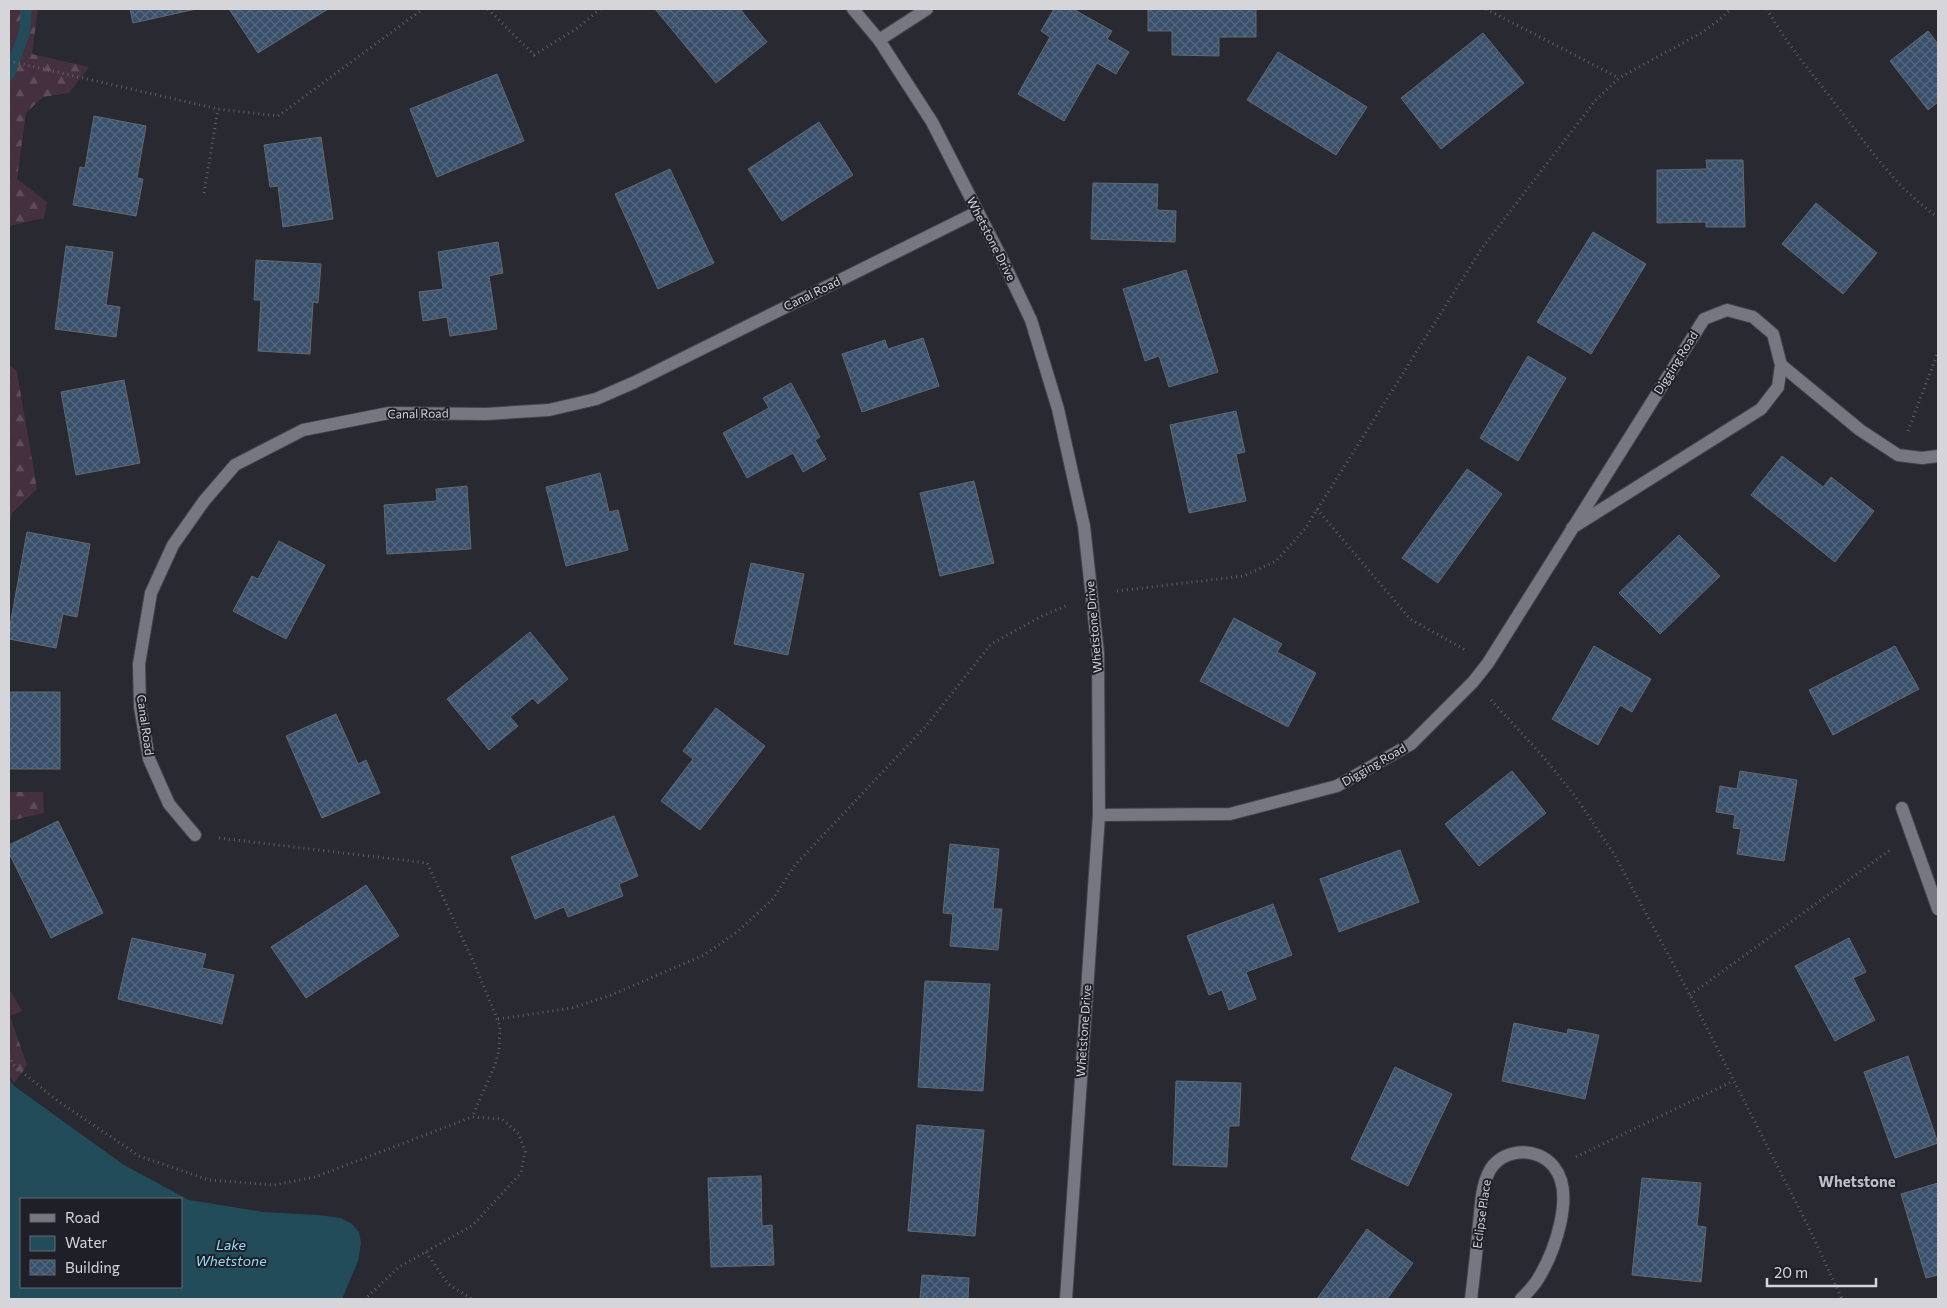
<svg xmlns="http://www.w3.org/2000/svg" width="1947" height="1308" font-family="Commissioner,sans-serif">
	<defs>
		<pattern id="forest-firs" width="22" height="20" patternUnits="userSpaceOnUse" patternTransform="scale(1.25)"><rect width="22" height="20" fill="#45303f"/><path d="M5 1l3.5 6h-7zM16 11l3.5 6h-7z" fill="#5f4d5a"/></pattern>
		<pattern id="building-cross-hatch" width="8" height="8" patternUnits="userSpaceOnUse" patternTransform="scale(1.25)"><rect width="8" height="8" fill="#39506a"/><path d="M0 0l8 8M0 8l8-8" fill="none" stroke="#55687f"/></pattern>
	</defs>
	<rect width="100%" height="100%" fill="#292931"/>
	<!-- forest -->
	<g fill="url(#forest-firs)">
		<polygon points="9,9 38,9 32,54 89,67 69,93 43,97 26,113 17,179 47,202 44,218 9,226 9,228"/>
		<polygon points="9,364 17,372 37,489 12,513 9,528"/>
		<polygon points="9,792 43,792 44,813 9,821"/>
		<polygon points="9,989 22,1011 10,1016 27,1065 14,1083 9,1076"/>
	</g>
	<!-- water -->
	<path fill="#234c5a" fill-rule="evenodd" d="M9,1079L14,1086L124,1165L189,1200L263,1212L318,1215L341,1218L352,1224L359,1232L361,1243L358,1261L342,1299H9ZM21,1199H181V1287H21Z"/>
	<g fill="none" stroke-linecap="round" stroke-linejoin="round">
		<!-- stream -->
		<polyline stroke="#234c5a" stroke-width="11" points="9,75 25,31 26,9"/>
	</g>
	<!-- building -->
	<g fill="url(#building-cross-hatch)" stroke="#62686f">
		<polygon points="130,9 196,9 133,23"/>
		<polygon points="229,9 328,9 258,53"/>
		<polygon points="655,9 740,9 767,42 716,83"/>
		<polygon points="1054,9 1073,9 1112,31 1107,39 1129,52 1116,74 1097,63 1064,121 1018,94 1050,37 1041,31"/>
		<polygon points="1148,9 1256,9 1256,37 1219,37 1219,56 1172,55 1172,31 1148,31"/>
		<polygon points="1928,31 1938,44 1938,102 1928,110 1890,61"/>
		<polygon points="1483,33 1524,83 1441,149 1401,98"/>
		<polygon points="1278,52 1367,107 1336,155 1247,100"/>
		<polygon points="497,74 524,141 437,177 410,109"/>
		<polygon points="94,116 146,126 137,178 143,179 136,216 73,205 80,167 85,168"/>
		<polygon points="819,122 853,175 782,221 748,169"/>
		<polygon points="321,137 333,219 283,227 278,186 270,187 264,145"/>
		<polygon points="1706,160 1743,160 1745,227 1706,227 1706,222 1657,223 1657,170 1707,169"/>
		<polygon points="670,169 714,263 658,289 615,194"/>
		<polygon points="1093,183 1158,184 1157,210 1176,211 1175,242 1091,239"/>
		<polygon points="1816,203 1877,253 1843,294 1782,244"/>
		<polygon points="1593,232 1646,264 1591,354 1537,322"/>
		<polygon points="498,242 503,273 489,276 497,329 450,336 447,317 423,321 419,292 443,289 438,252"/>
		<polygon points="66,246 113,252 106,305 120,307 116,337 55,329"/>
		<polygon points="256,260 321,264 318,303 313,302 310,354 258,351 261,300 254,300"/>
		<polygon points="1186,270 1218,372 1169,387 1159,356 1145,361 1123,289"/>
		<polygon points="923,338 939,386 862,412 842,354 885,340 888,349"/>
		<polygon points="1528,356 1566,378 1518,461 1480,438"/>
		<polygon points="124,380 140,463 76,475 61,392"/>
		<polygon points="791,383 820,437 815,440 826,459 803,472 793,453 747,478 723,433 769,408 763,398"/>
		<polygon points="1236,411 1245,452 1236,454 1246,501 1189,513 1170,425"/>
		<polygon points="1782,456 1823,487 1831,477 1874,511 1835,562 1751,495"/>
		<polygon points="1467,469 1502,494 1438,583 1402,558"/>
		<polygon points="600,473 609,512 618,510 628,550 566,566 546,487"/>
		<polygon points="974,481 994,563 940,576 920,493"/>
		<polygon points="467,486 471,549 387,554 384,505 437,501 436,489"/>
		<polygon points="27,532 90,544 77,617 63,614 56,648 9,639 9,631"/>
		<polygon points="1679,535 1720,576 1660,634 1619,593"/>
		<polygon points="279,541 325,565 286,639 233,611 252,576 258,579"/>
		<polygon points="751,563 804,574 788,655 734,644"/>
		<polygon points="1234,618 1282,644 1277,652 1316,673 1288,727 1200,681"/>
		<polygon points="530,632 568,679 538,704 533,698 510,717 518,726 489,750 447,699"/>
		<polygon points="1594,646 1651,679 1632,712 1620,705 1598,745 1552,719"/>
		<polygon points="1895,646 1919,689 1833,735 1809,690"/>
		<rect x="9" y="692" width="51" height="77"/>
		<polygon points="716,708 765,746 700,830 661,801 693,759 683,751"/>
		<polygon points="336,714 358,764 366,760 380,793 322,818 286,736"/>
		<polygon points="1512,771 1546,813 1479,866 1445,824"/>
		<polygon points="1740,771 1797,780 1784,861 1737,854 1741,829 1733,828 1735,815 1716,812 1720,786 1737,789"/>
		<polygon points="614,816 638,876 619,884 623,896 568,917 564,907 535,919 511,857"/>
		<polygon points="58,821 103,913 51,938 9,853 9,845"/>
		<polygon points="950,844 999,849 993,909 1002,909 998,950 950,946 953,914 943,913"/>
		<polygon points="1400,850 1419,902 1339,932 1320,879"/>
		<polygon points="366,885 399,936 306,998 271,947"/>
		<polygon points="1273,904 1292,955 1246,972 1256,999 1229,1010 1222,990 1209,995 1187,936"/>
		<polygon points="132,938 206,954 202,968 234,975 222,1024 118,999"/>
		<polygon points="1849,938 1866,972 1853,978 1875,1020 1835,1041 1795,966"/>
		<polygon points="925,981 990,984 983,1091 918,1087"/>
		<polygon points="1514,1023 1567,1034 1568,1029 1599,1035 1585,1099 1502,1081"/>
		<polygon points="1908,1056 1938,1143 1895,1158 1864,1072"/>
		<polygon points="1395,1067 1452,1094 1408,1186 1351,1159"/>
		<polygon points="1176,1081 1241,1083 1239,1126 1229,1126 1227,1167 1173,1165"/>
		<polygon points="917,1125 984,1130 975,1236 908,1231"/>
		<polygon points="761,1176 762,1226 772,1225 774,1265 711,1267 708,1178"/>
		<polygon points="1642,1178 1701,1183 1697,1226 1706,1227 1701,1282 1632,1275"/>
		<polygon points="1938,1183 1938,1275 1926,1278 1901,1194"/>
		<polygon points="1367,1229 1413,1263 1387,1299 1317,1299"/>
		<polygon points="922,1275 969,1278 968,1299 920,1299"/>
	</g>
	<g fill="none" stroke-linecap="round" stroke-linejoin="round">
		<defs>
			<g id="minor">
				<polyline points="853,9 879,40 932,122 1002,259 1031,320 1058,409 1084,526 1098,653 1099,815 1066,1299"/>
				<polyline points="879,40 927,9"/>
				<polyline points="1781,365 1860,430 1898,455 1922,458 1938,456"/>
				<polyline points="1902,808 1938,909"/>
				<polyline points="1099,815 1230,814 1337,786 1411,744 1473,682 1488,663 1704,319 1727,310 1753,317 1773,334 1781,365 1778,387 1761,409 1572,528"/>
				<polyline points="195,835 169,804 149,759 140,707 139,664 151,593 173,545 204,501 235,465 303,430 389,413 486,414 549,410 596,399 635,382 977,212"/>
				<path d="M1471,1299C1474,1274 1477,1249 1479,1223C1481,1207 1481,1189 1488,1174C1499,1148 1537,1145 1554,1167C1576,1194 1554,1253 1538,1279C1534,1286 1527,1293 1521,1299"/>
			</g>
		</defs>
		<!-- minor casing -->
		<use href="#minor" stroke="#44454b" stroke-width="14"/>
		<!-- path -->
		<g stroke="#5f5f66" stroke-width="3" stroke-dasharray="1 4" stroke-linecap="butt">
			<polyline points="488,9 534,55 579,27 600,9"/>
			<polyline points="1486,9 1619,78"/>
			<path d="M1767,9C1785,42 1811,72 1834,102C1866,143 1895,188 1938,217"/>
			<polyline points="9,61 218,109 278,116 423,9"/>
			<polyline points="204,193 218,109"/>
			<polyline points="1908,431 1938,352"/>
			<polyline points="1317,509 1410,619 1467,651"/>
			<polyline points="1117,591 1244,576 1276,561 1305,529 1482,248 1595,101 1619,78 1701,33 1719,20 1731,9"/>
			<polyline points="1491,700 1540,753 1575,796 1614,854 1690,995 1808,1226 1842,1299"/>
			<polyline points="219,838 427,863 474,963 500,1026 499,1050 495,1065 472,1117"/>
			<polyline points="1690,995 1890,850"/>
			<polyline points="498,1019 572,1008 611,995 704,955 737,932 772,900 795,865 926,726 991,644 1042,616 1068,605"/>
			<polyline points="9,1056 14,1065 55,1099 139,1156 209,1180 274,1185 315,1177 472,1117 502,1119 519,1134 525,1152 521,1173 473,1225 399,1267 365,1299"/>
			<polyline points="1576,1157 1733,1081"/>
			<polyline points="426,1252 448,1284 472,1299"/>
		</g>
		<!-- minor -->
		<use href="#minor" stroke="#767780" stroke-width="12"/>
	</g>
	<g text-anchor="middle" stroke-width="4" stroke-linejoin="round" paint-order="stroke">
		<!-- street labels -->
		<g font-size="12" fill="#d5d5da" stroke="#1f2027">
			<text transform="translate(991 239) rotate(63)" y="4">Whetstone Drive</text>
			<text transform="translate(812 294) rotate(-26)" y="4">Canal Road</text>
			<text transform="translate(1676 363) rotate(-58)" y="4">Digging Road</text>
			<text transform="translate(418 414) rotate(-1)" y="4">Canal Road</text>
			<text transform="translate(1094 627) rotate(-95)" y="4">Whetstone Drive</text>
			<text transform="translate(145 725) rotate(82)" y="4">Canal Road</text>
			<text transform="translate(1374 765) rotate(-30)" y="4">Digging Road</text>
			<text transform="translate(1084 1031) rotate(-86)" y="4">Whetstone Drive</text>
			<text transform="translate(1482 1214) rotate(-82)" y="4">Eclipse Place</text>
		</g>
		<!-- water labels -->
		<g font-size="14" font-style="italic" fill="#94def9" stroke="#1f2027">
			<text x="231" y="1250">Lake<tspan x="231" dy="16">Whetstone</tspan></text>
		</g>
		<!-- quarter labels -->
		<g font-size="15" font-weight="bold" fill="#bcbdc7" stroke="#1f2027">
			<text x="1857" y="1187">Whetstone</text>
		</g>
	</g>
	<!-- border -->
	<rect width="1947" height="1308" fill="none" stroke="#d5d5da" stroke-width="20"/>
	<!-- legend -->
	<rect x="20" y="1198" width="162" height="90" fill="#1f2027" stroke="#68686f"/>
	<rect x="30" y="1214" width="25" height="8" fill="#767780" stroke="#68686f"/>
	<text x="65" y="1223" font-size="15" fill="#d5d5da">Road</text>
	<rect x="30" y="1236" width="25" height="15" fill="#234c5a" stroke="#68686f"/>
	<text x="65" y="1248" font-size="15" fill="#d5d5da">Water</text>
	<rect x="30" y="1260" width="25" height="15" fill="url(#building-cross-hatch)" stroke="#68686f"/>
	<text x="65" y="1273" font-size="15" fill="#d5d5da">Building</text>
	<!-- scale -->
	<path d="M1767 1278v8h109v-8" fill="none" stroke="#d5d5da" stroke-width="2.5"/>
	<text x="1774" y="1278" font-size="15" fill="#d5d5da" stroke="#1f2027" stroke-width="4" paint-order="stroke">20 m</text>
</svg>
